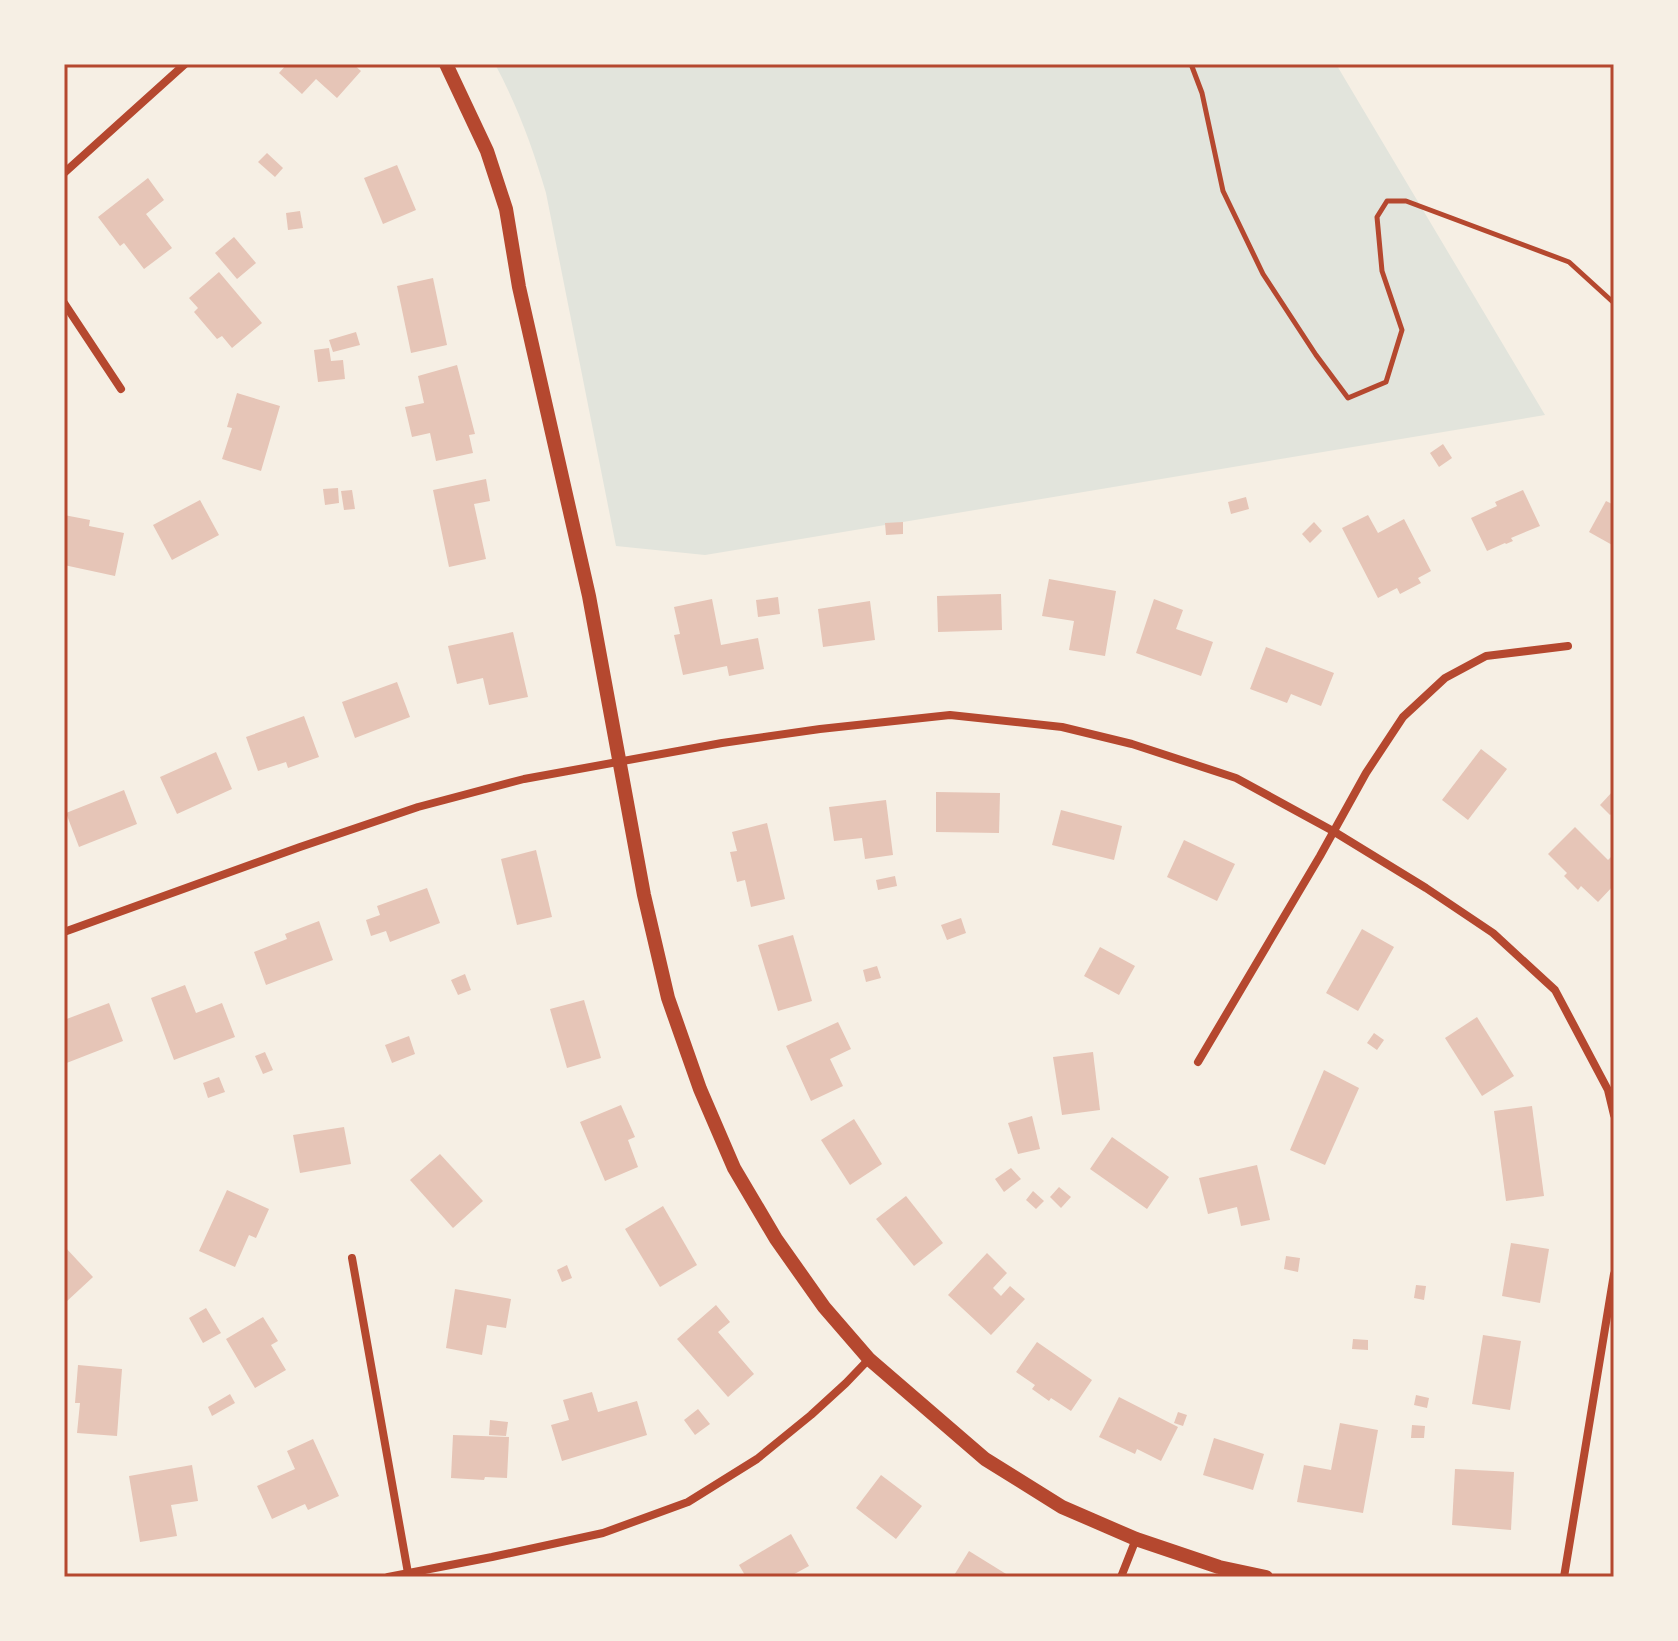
<svg xmlns="http://www.w3.org/2000/svg" width="1678" height="1641" font-family="'Roboto Condensed',sans-serif">
	<rect width="100%" height="100%" fill="#f6efe4"/>
	<!-- green -->
	<path fill="#e2e4dc" d="M495,64H1336L1545,415L705,555L616,546L546,193C533,148 517,105 495,64Z"/>
	<!-- building -->
	<g fill="#e6c5b7">
		<polygon points="287,64 353,64 361,71 337,98 316,79 302,94 279,73"/>
		<polygon points="267,153 283,168 275,177 258,162"/>
		<polygon points="397,165 416,210 383,224 364,178"/>
		<polygon points="148,178 164,200 146,214 172,248 144,269 124,243 120,246 98,217"/>
		<polygon points="300,211 303,228 288,230 286,213"/>
		<polygon points="234,237 256,263 237,279 215,253"/>
		<polygon points="219,272 262,323 232,348 222,336 217,339 194,312 198,308 189,298"/>
		<polygon points="433,278 447,345 411,353 397,286"/>
		<polygon points="356,332 360,345 333,352 329,340"/>
		<polygon points="329,348 331,361 343,360 345,379 318,382 314,350"/>
		<polygon points="457,365 475,434 469,435 473,453 436,461 430,433 412,437 405,407 424,403 418,376"/>
		<polygon points="237,393 280,406 261,471 222,459 232,428 227,427"/>
		<polygon points="1443,444 1452,458 1439,467 1430,453"/>
		<polygon points="486,479 490,501 474,504 486,559 449,567 433,490"/>
		<polygon points="338,488 339,503 325,505 323,489"/>
		<polygon points="352,490 355,509 344,510 341,491"/>
		<polygon points="1523,490 1540,526 1511,538 1513,541 1506,544 1505,543 1487,551 1471,518 1497,506 1495,502"/>
		<polygon points="1246,497 1249,509 1231,514 1228,502"/>
		<polygon points="200,500 219,535 172,560 153,525"/>
		<polygon points="1606,501 1614,505 1614,546 1589,532"/>
		<polygon points="64,515 90,520 89,526 124,533 115,576 64,565"/>
		<polygon points="1368,515 1378,533 1404,519 1431,571 1418,578 1421,583 1400,594 1397,588 1378,598 1342,528"/>
		<polygon points="903,522 903,534 886,535 885,523"/>
		<polygon points="1314,522 1322,531 1310,543 1302,534"/>
		<polygon points="1049,579 1116,591 1105,656 1069,650 1074,621 1042,616"/>
		<polygon points="1001,594 1002,630 938,632 937,596"/>
		<polygon points="778,597 780,614 758,617 756,600"/>
		<polygon points="712,599 721,645 758,638 764,669 729,676 727,666 683,675 674,635 680,634 674,607"/>
		<polygon points="1154,599 1183,610 1176,629 1213,642 1201,676 1136,653"/>
		<polygon points="870,601 875,640 823,647 818,609"/>
		<polygon points="513,632 528,697 489,705 483,678 457,684 448,646"/>
		<polygon points="1266,647 1334,673 1321,706 1291,694 1287,703 1250,689"/>
		<polygon points="397,682 410,717 355,738 342,702"/>
		<polygon points="304,716 319,757 288,768 286,762 258,771 246,737"/>
		<polygon points="1481,749 1507,769 1468,820 1442,800"/>
		<polygon points="216,752 232,789 177,814 160,777"/>
		<polygon points="124,790 137,824 79,847 66,813"/>
		<polygon points="1614,790 1614,812 1610,815 1600,805"/>
		<polygon points="936,792 1000,793 999,833 936,832"/>
		<polygon points="886,800 893,855 865,859 862,838 834,841 829,807"/>
		<polygon points="1061,810 1122,826 1114,860 1052,845"/>
		<polygon points="767,823 785,899 751,907 745,880 737,882 730,852 737,851 732,832"/>
		<polygon points="1575,827 1608,860 1614,854 1614,885 1598,902 1581,886 1578,890 1564,876 1567,873 1548,854"/>
		<polygon points="1184,840 1235,864 1217,901 1167,877"/>
		<polygon points="536,850 552,917 517,925 501,859"/>
		<polygon points="895,876 897,886 878,890 876,880"/>
		<polygon points="427,888 440,923 390,942 386,931 371,936 366,920 380,915 377,906"/>
		<polygon points="961,918 966,933 947,940 941,925"/>
		<polygon points="319,921 333,960 266,985 254,952 287,939 285,934"/>
		<polygon points="1362,929 1394,947 1358,1011 1326,993"/>
		<polygon points="793,935 812,1001 778,1011 758,945"/>
		<polygon points="1100,947 1135,966 1119,995 1084,976"/>
		<polygon points="877,966 881,978 866,982 863,970"/>
		<polygon points="465,974 471,990 458,995 451,980"/>
		<polygon points="185,985 196,1013 222,1003 235,1037 174,1060 151,998"/>
		<polygon points="584,1000 601,1058 567,1068 550,1009"/>
		<polygon points="109,1003 123,1041 64,1064 64,1020"/>
		<polygon points="1477,1017 1514,1076 1482,1096 1445,1038"/>
		<polygon points="838,1022 851,1049 830,1059 843,1086 811,1101 786,1046"/>
		<polygon points="1374,1033 1384,1040 1377,1050 1367,1043"/>
		<polygon points="409,1036 415,1054 392,1063 385,1045"/>
		<polygon points="265,1052 273,1070 263,1074 255,1056"/>
		<polygon points="1093,1052 1100,1110 1062,1115 1053,1057"/>
		<polygon points="1324,1070 1359,1088 1325,1165 1290,1150"/>
		<polygon points="219,1077 225,1092 208,1098 203,1083"/>
		<polygon points="621,1105 635,1137 628,1140 638,1167 605,1181 580,1122"/>
		<polygon points="1532,1106 1544,1196 1506,1201 1494,1111"/>
		<polygon points="1032,1116 1040,1149 1018,1154 1008,1123"/>
		<polygon points="854,1119 882,1164 850,1185 821,1140"/>
		<polygon points="344,1127 351,1164 300,1173 293,1135"/>
		<polygon points="1112,1137 1169,1177 1147,1209 1090,1169"/>
		<polygon points="440,1154 483,1201 453,1228 410,1180"/>
		<polygon points="1257,1165 1270,1220 1241,1226 1237,1207 1208,1214 1199,1178"/>
		<polygon points="1011,1168 1021,1179 1004,1192 995,1179"/>
		<polygon points="1059,1187 1071,1197 1061,1208 1050,1197"/>
		<polygon points="227,1190 269,1209 256,1238 249,1235 235,1267 199,1251"/>
		<polygon points="1033,1191 1044,1201 1036,1209 1026,1200"/>
		<polygon points="906,1196 943,1243 914,1266 876,1219"/>
		<polygon points="663,1206 697,1265 660,1287 625,1229"/>
		<polygon points="1511,1243 1549,1249 1540,1303 1502,1296"/>
		<polygon points="64,1246 93,1277 66,1302 64,1300"/>
		<polygon points="987,1253 1007,1273 993,1288 1001,1296 1010,1286 1025,1299 991,1335 948,1295"/>
		<polygon points="1286,1256 1300,1258 1298,1272 1284,1269"/>
		<polygon points="567,1265 572,1278 562,1282 557,1270"/>
		<polygon points="1416,1285 1426,1286 1424,1300 1414,1298"/>
		<polygon points="455,1289 511,1299 506,1328 487,1325 482,1355 446,1348"/>
		<polygon points="716,1305 730,1322 718,1332 754,1374 728,1397 677,1339"/>
		<polygon points="206,1308 221,1333 203,1343 189,1318"/>
		<polygon points="263,1317 278,1341 271,1345 286,1370 255,1388 226,1339"/>
		<polygon points="1483,1335 1521,1341 1510,1410 1472,1404"/>
		<polygon points="1353,1339 1368,1340 1368,1350 1352,1349"/>
		<polygon points="1037,1342 1092,1380 1071,1411 1051,1398 1049,1401 1032,1389 1035,1385 1016,1372"/>
		<polygon points="78,1365 122,1369 117,1436 77,1433 80,1403 75,1403"/>
		<polygon points="592,1392 598,1412 637,1401 647,1435 562,1461 551,1425 569,1420 563,1400"/>
		<polygon points="230,1394 235,1403 212,1416 208,1407"/>
		<polygon points="1416,1395 1429,1398 1427,1408 1414,1405"/>
		<polygon points="1119,1397 1178,1427 1161,1461 1137,1449 1135,1454 1099,1437"/>
		<polygon points="698,1409 710,1424 695,1435 684,1420"/>
		<polygon points="1178,1412 1187,1415 1183,1426 1174,1423"/>
		<polygon points="490,1420 508,1422 506,1436 489,1435"/>
		<polygon points="1340,1423 1378,1430 1363,1513 1297,1502 1304,1465 1331,1470"/>
		<polygon points="1412,1425 1425,1426 1424,1438 1411,1438"/>
		<polygon points="453,1435 509,1437 507,1478 485,1477 484,1480 451,1478"/>
		<polygon points="1214,1438 1264,1454 1253,1490 1203,1475"/>
		<polygon points="313,1439 339,1496 308,1510 305,1504 272,1519 257,1486 295,1469 287,1451"/>
		<polygon points="192,1465 198,1501 171,1505 177,1536 140,1542 129,1476"/>
		<polygon points="1455,1469 1514,1472 1511,1530 1452,1525"/>
		<polygon points="881,1475 922,1506 896,1539 856,1508"/>
		<polygon points="791,1534 809,1566 789,1577 746,1577 739,1565"/>
		<polygon points="969,1551 1011,1577 953,1577"/>
	</g>
	<g fill="none" stroke-linecap="round" stroke-linejoin="round">
		<!-- path -->
		<polyline stroke="#b5482f" stroke-width="5" points="1191,64 1202,93 1223,191 1263,274 1316,355 1348,398 1386,382 1402,330 1382,271 1377,217 1387,201 1406,201 1569,262 1614,303"/>
		<!-- minor -->
		<g stroke="#b5482f" stroke-width="8">
			<polyline points="64,173 185,64"/>
			<polyline points="64,303 121,389"/>
			<polyline points="64,932 300,847 418,807 524,779 722,743 820,729 950,715 1062,727 1132,744 1236,778 1333,831 1426,888 1493,933 1555,990 1608,1090 1614,1115"/>
			<polyline points="1198,1062 1320,856 1366,773 1403,717 1445,678 1486,656 1568,646"/>
			<polyline points="352,1258 408,1573"/>
			<polyline points="388,1577 492,1557 603,1533 688,1502 757,1459 811,1415 846,1383 869,1359"/>
			<polyline points="1121,1577 1136,1539"/>
			<polyline points="1564,1577 1614,1274"/>
		</g>
		<!-- tertiary -->
		<polyline stroke="#b5482f" stroke-width="14" points="446,64 487,151 506,209 519,287 589,596 644,895 668,998 700,1089 734,1168 776,1239 824,1307 869,1359 985,1459 1062,1507 1136,1539 1219,1567 1266,1577"/>
	</g>
	<!-- border -->
	<rect width="1678" height="1641" fill="none" stroke="#f6efe4" stroke-width="132"/>
	<rect x="66" y="66" width="1546" height="1509" fill="none" stroke="#b5482f" stroke-width="3"/>
</svg>
